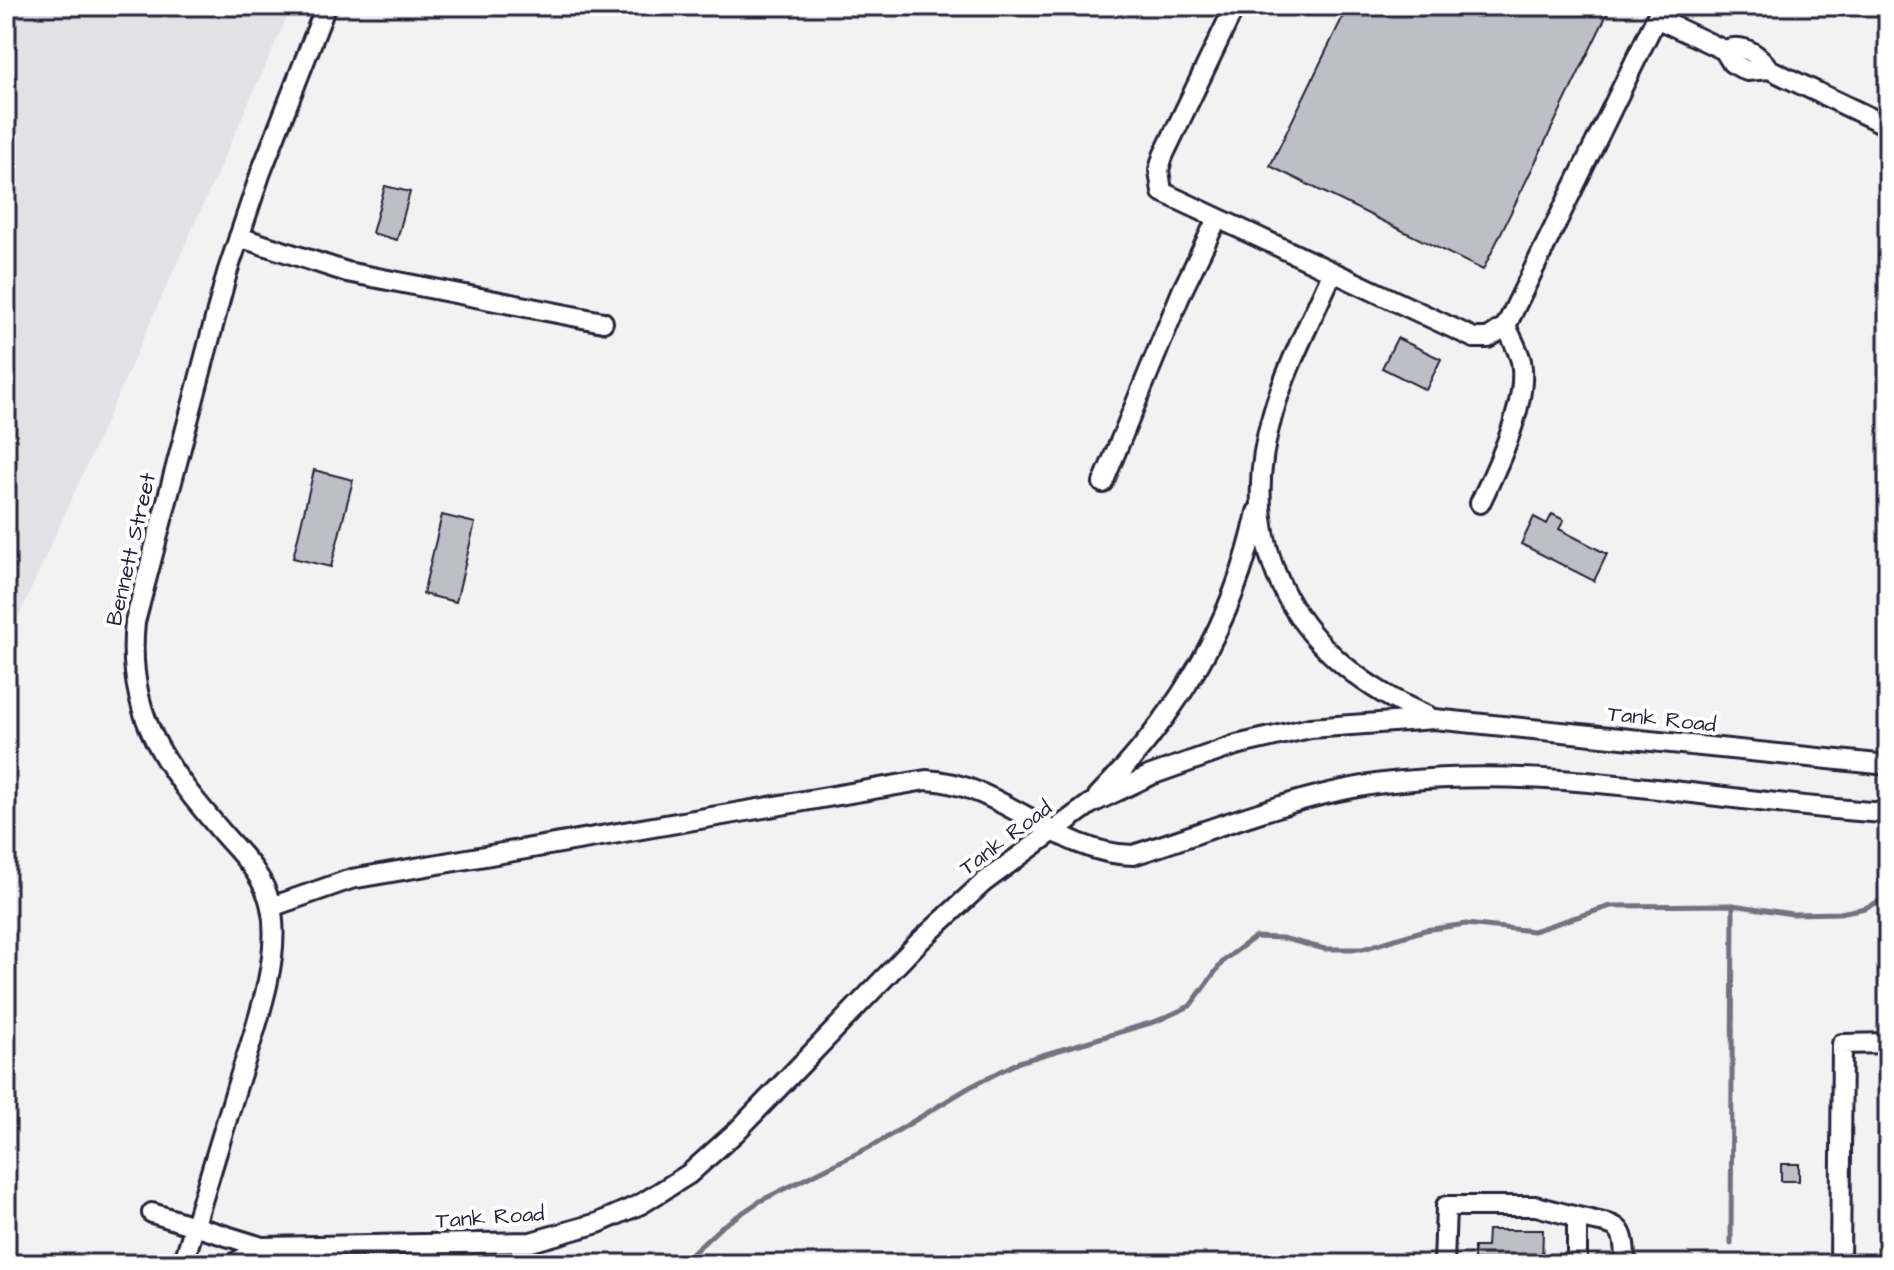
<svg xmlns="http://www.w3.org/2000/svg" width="1894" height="1270" font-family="'Architects Daughter',sans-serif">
	<rect width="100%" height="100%" fill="#f2f2f3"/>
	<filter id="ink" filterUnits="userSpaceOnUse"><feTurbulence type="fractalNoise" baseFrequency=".0125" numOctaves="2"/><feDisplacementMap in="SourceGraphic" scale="16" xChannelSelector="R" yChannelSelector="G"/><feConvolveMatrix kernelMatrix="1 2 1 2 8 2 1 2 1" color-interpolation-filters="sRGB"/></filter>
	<g filter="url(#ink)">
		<!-- built -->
		<polygon fill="#e2e2e6" points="6,6 292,6 6,645"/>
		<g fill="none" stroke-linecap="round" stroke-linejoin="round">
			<!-- stream -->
			<g stroke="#727282" stroke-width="5">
				<polyline points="1731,1244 1733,905"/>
				<polyline points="681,1264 721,1227 760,1201 874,1145 970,1087 1019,1062 1157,1021 1190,1006 1224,960 1255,937 1282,938 1325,949 1363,949 1425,930 1466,924 1533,931 1611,906 1733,905 1792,914 1840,913 1865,908 1888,897"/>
			</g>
		</g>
		<!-- building -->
		<g fill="#bebec6" stroke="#22223b" stroke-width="2">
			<polygon points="1348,6 1611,6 1483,270 1270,166"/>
			<polygon points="385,186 410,192 397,240 372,233"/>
			<polygon points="1397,338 1441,359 1426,390 1382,368"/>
			<polygon points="314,470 353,480 331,567 293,558"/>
			<polygon points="1552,514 1564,520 1559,529 1607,554 1594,581 1521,544 1534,517 1547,524"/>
			<polygon points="442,515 475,523 456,602 423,594"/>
			<rect x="1781" y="1164" width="18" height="17"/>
			<polygon points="1488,1230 1543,1230 1542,1264 1474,1264 1474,1247 1487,1247"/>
		</g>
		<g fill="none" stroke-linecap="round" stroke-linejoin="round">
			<defs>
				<g id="minor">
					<polyline points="1235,6 1163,156 1159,170 1162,192 1474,338 1488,338 1506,326 1662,6"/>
					<path d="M1656,18L1724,50L1732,63L1747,71L1769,69C1758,54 1744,43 1724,50"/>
					<polyline points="1769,69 1888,126"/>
					<polyline points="239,237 347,272 603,322"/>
					<path d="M1332,273C1312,319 1287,365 1273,413C1231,552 1300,662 1428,716"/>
					<polyline points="1103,483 1182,291 1217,219"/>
					<path d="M1480,503C1497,468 1529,401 1521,361C1518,349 1511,337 1506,326"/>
					<path d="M1098,796C1177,715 1234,624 1257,512"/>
					<path d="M271,907L351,879L926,780C1003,783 1056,854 1133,855C1221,827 1310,789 1402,781C1564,765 1727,804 1888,813"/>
					<polyline points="152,1213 262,1247"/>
					<path d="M1577,1217C1617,1227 1625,1219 1625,1264"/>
					<path d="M183,1264C200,1208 217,1152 234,1096C250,1042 283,962 271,907C265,878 245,858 226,837C168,769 125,718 135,622L227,273L261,172L326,6"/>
					<polyline points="233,1264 262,1247 531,1242 598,1223 641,1204 689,1174 737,1131 918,943 984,882 1090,804 1151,775 1236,745 1310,728 1434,719 1888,765"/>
					<polyline points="1444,1264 1446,1206 1536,1206 1577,1217 1577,1264"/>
					<polyline points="1840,1264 1842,1044 1888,1043"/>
				</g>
			</defs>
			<!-- minor casing -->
			<use href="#minor" stroke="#22223b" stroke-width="24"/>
			<!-- minor -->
			<use href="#minor" stroke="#fff" stroke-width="18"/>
		</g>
	</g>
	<g text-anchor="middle" stroke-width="8" stroke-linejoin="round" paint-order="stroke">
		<!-- street labels -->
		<g font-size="22" fill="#22223b" stroke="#fff">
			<text transform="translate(130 549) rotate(-77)" y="8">Bennett Street</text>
			<text transform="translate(1662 718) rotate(6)" y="8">Tank Road</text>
			<text transform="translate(1005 837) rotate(-37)" y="8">Tank Road</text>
			<text transform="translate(490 1216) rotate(-4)" y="8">Tank Road</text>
		</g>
	</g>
	<!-- margin -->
	<rect width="1894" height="1270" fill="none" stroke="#fff" stroke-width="32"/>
	<rect x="16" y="16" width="1862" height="1238" fill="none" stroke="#22223b" stroke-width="3" filter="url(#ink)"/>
</svg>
